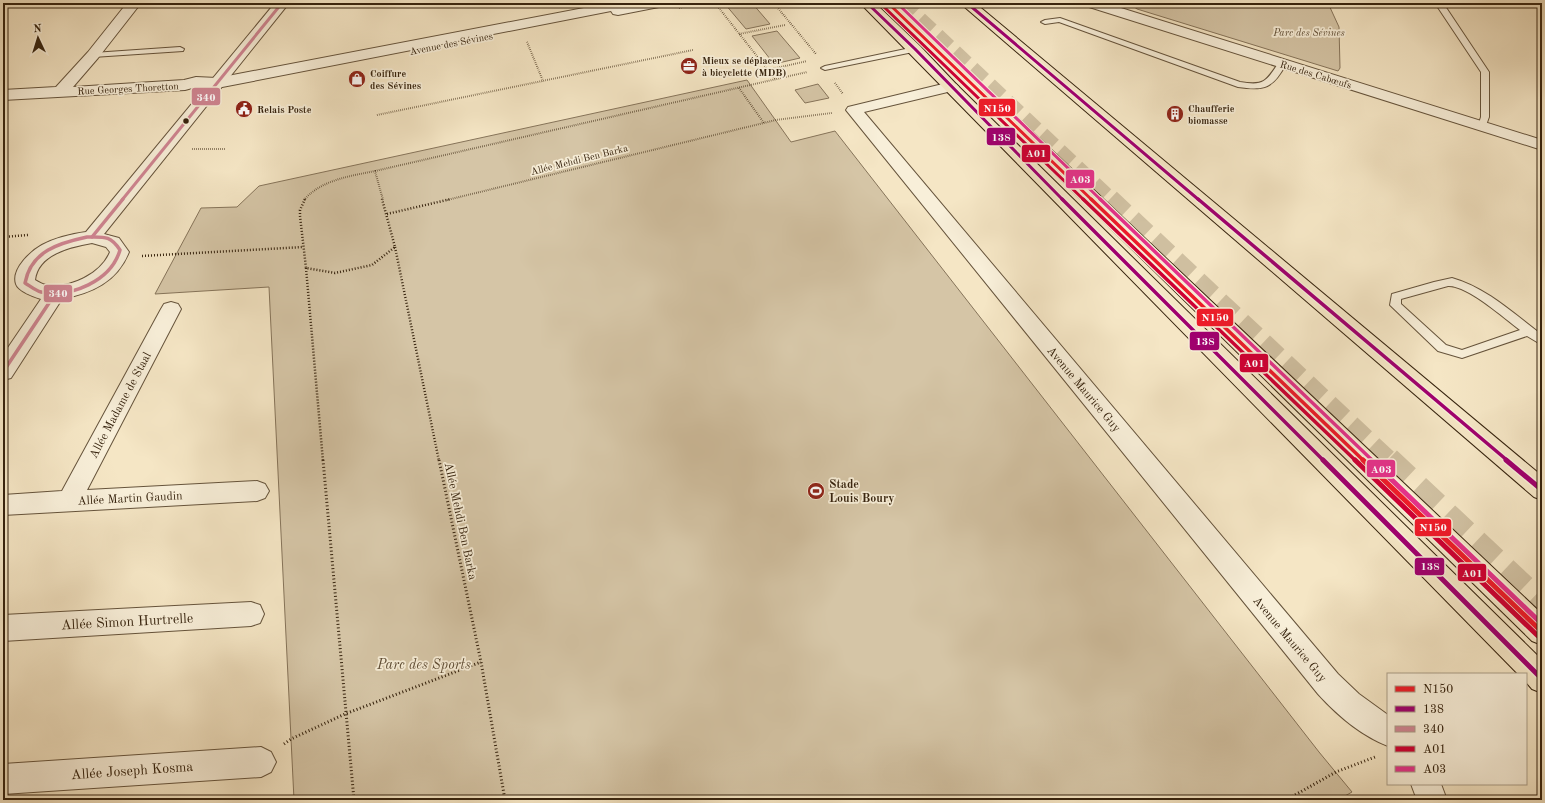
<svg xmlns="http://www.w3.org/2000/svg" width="1545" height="803" font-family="'Old Standard TT',serif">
	<rect width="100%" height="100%" fill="#f5e6c5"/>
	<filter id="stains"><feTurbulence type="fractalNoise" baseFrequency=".005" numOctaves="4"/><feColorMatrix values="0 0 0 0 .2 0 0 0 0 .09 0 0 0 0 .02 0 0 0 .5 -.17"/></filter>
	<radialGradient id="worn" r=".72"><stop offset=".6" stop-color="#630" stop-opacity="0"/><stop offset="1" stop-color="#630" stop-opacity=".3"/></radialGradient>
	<!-- green -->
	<g fill="#d5c5a6" stroke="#86745a">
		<polygon points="730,3 752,3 770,24 746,29 725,4"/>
		<polygon points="1129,3 1328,3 1339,27 1340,68 1338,71 1137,9"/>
		<polygon points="777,31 800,58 774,64 752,36"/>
		<polygon points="747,80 791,142 835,131 1319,752 1352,792 1338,800 294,800 269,287 155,294 201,208 237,207 259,186"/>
		<polygon points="818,84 829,98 805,103 795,90"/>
	</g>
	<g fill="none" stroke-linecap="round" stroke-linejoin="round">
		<!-- trunk-tunnel-far2 -->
		<polyline stroke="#cfbfa0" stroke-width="16" stroke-dasharray="16 8" stroke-linecap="butt" points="902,3 1111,200"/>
		<!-- trunk-tunnel-far1 -->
		<polyline stroke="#cfbfa0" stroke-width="20" stroke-dasharray="20 10" stroke-linecap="butt" points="1110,199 1389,461"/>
		<!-- trunk-tunnel -->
		<polyline stroke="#cfbfa0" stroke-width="26" stroke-dasharray="26 14" stroke-linecap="butt" points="1388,460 1542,605"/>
		<defs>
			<g id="service">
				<polygon points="1435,3 1443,3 1489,72 1489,117 1485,128 1479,128 1478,126 1481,117 1481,72"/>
				<path d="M1060,18L1240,82C1264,86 1266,82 1279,62H1282L1286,64C1273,88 1265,91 1238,87L1059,22L1045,24L1041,22L1045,20Z"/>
				<polygon points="180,47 184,49 183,51 93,57 89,55 93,53"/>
				<polygon points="915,47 919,49 918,51 825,70 821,68 825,66"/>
				<path d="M1452,278C1487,288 1514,314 1542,335V345L1527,336L1462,358L1438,351L1390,305L1392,294L1434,282ZM1448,286C1467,285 1504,318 1520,330L1462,350L1446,345L1401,304V299Z"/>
			</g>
			<g id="minor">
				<polygon points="127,3 141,3 98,58 73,87 184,80 196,77 217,78 610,3 666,3 664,6 618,15 613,14 611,11 217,88 196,87 185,90 3,100 3,90 56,87 88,52"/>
				<polygon points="1084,3 1105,3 1542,140 1542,150 1086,6"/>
				<path d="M951,82L956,84L959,87L956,90L864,112L1338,674L1359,694L1388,715V746C1362,736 1337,715 1318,694L846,110L848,107Z"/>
				<polygon points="171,302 178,304 181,309 87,490 257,481 265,484 269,491 265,498 257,501 3,515 3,495 62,491 161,309 164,304"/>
				<polygon points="251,602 260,605 264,614 260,623 251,626 3,641 3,615"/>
				<polygon points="261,747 271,752 276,762 271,772 261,777 3,794 3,764"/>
				<polygon points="1411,784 1441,784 1447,800 1417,800"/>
			</g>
			<path id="tertiary" d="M275,3H289L104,234L119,238L129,252C117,282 92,293 62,299L11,378L3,380V355L41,299C34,297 18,291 16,284C11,269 31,251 42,245C55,238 71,234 86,232ZM92,243L106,247L110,252C101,274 70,289 47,285C43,285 39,282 35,280C38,254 70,247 92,243Z"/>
			<g id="primary">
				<polygon points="860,3 875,3 920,46 956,84 1542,660 1542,693 1532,689 1526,682 1526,674 1518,674"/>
				<polygon points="960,3 975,3 1542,476 1542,500 1534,497"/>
			</g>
			<polygon id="trunk" points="881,3 896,3 1542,614 1542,645 1532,641"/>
		</defs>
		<!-- service casing -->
		<use href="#service" stroke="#66543c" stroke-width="2"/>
		<!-- minor casing -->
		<use href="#minor" stroke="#66543c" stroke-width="2"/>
		<!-- tertiary casing -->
		<use href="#tertiary" stroke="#66543c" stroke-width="2"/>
		<!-- primary casing -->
		<use href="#primary" stroke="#36230e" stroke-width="2"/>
		<!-- trunk casing -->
		<use href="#trunk" stroke="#36230e" stroke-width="2"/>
		<!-- path-far2 -->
		<g stroke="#36230e" stroke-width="2" stroke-dasharray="0.5 1.5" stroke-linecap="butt">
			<polyline points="715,3 775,79"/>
			<polyline points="777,7 816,54"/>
			<polyline points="679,8 701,3"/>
			<polyline points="739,34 785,25"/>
			<polyline points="527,42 543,81"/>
			<polyline points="768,70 807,61"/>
			<polyline points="835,83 843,94"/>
			<polyline points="739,88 764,123"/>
			<polyline points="377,115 693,50"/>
			<polyline points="192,149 226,149"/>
			<polyline points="375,171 807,72"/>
			<path d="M304,200C321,180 350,176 375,171L383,200"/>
			<polyline points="447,200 776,120 832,113"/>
		</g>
		<!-- path-far1 -->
		<g stroke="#36230e" stroke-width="2.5" stroke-dasharray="1 2" stroke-linecap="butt">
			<polyline points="305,199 300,210 300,216 306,268 335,273 372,265 395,247 382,199"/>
			<polyline points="387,214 451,199"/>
			<polyline points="3,237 28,235"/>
			<polyline points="395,247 439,461"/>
			<polyline points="142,256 303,247"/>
			<polyline points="306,268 323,461"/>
		</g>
		<!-- path -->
		<g stroke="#36230e" stroke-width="3" stroke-dasharray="1 2.5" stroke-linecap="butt">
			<polyline points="323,460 354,800"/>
			<polyline points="439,460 481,662 505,800"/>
			<polyline points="284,744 291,739 345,714 481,662"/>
			<polyline points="1286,800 1336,772 1375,757"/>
		</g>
		<!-- service -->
		<use href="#service" fill="#f8efd9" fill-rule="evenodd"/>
		<!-- minor -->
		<use href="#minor" fill="#f8efd9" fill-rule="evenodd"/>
		<!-- tertiary -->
		<use href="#tertiary" fill="#f8efd9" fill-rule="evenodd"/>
		<!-- primary -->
		<use href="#primary" fill="#f5e6c5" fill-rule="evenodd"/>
		<!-- trunk -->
		<use href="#trunk" fill="#f5e6c5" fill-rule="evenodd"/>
		<defs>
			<polyline id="bus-1-far2" points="888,3 1092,200"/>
			<polyline id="bus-1-far1" points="1091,199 1364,461"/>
			<polyline id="bus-1" points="1363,460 1542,632"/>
			<g id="bus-2-far2">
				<polyline points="867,3 915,49 1063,200"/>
				<polyline points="967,3 1199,200"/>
			</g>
			<g id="bus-2-far1">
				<polyline points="1062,199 1324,461"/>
				<polyline points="1198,199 1508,461"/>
			</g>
			<g id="bus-2">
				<polyline points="1323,460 1542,679"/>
				<polyline points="1506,460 1542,490"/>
			</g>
			<polyline id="bus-3-far1" points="122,200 282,3"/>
			<g id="bus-3">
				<path d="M87,237C104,237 110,235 120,250C111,281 71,298 41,292C36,291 30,286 25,283C31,251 59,243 87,237Z"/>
				<polyline points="92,237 123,199"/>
				<polyline points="3,372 55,294"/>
			</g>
			<polyline id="bus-4-far2" points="884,7 1084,200"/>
			<polyline id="bus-4-far1" points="1083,199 1356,461"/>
			<polyline id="bus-4" points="1355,460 1538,636"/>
			<polyline id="bus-5-far2" points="897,3 1101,200"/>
			<polyline id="bus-5-far1" points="1100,199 1373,461"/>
			<polyline id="bus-5" points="1371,460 1542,624"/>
		</defs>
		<!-- bus-1-far2 casing -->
		<use href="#bus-1-far2" stroke="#f8efd9" stroke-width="5"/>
		<!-- bus-1-far1 casing -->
		<use href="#bus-1-far1" stroke="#f8efd9" stroke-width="6"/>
		<!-- bus-1 casing -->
		<use href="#bus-1" stroke="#f8efd9" stroke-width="8"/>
		<!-- bus-2-far2 casing -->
		<use href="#bus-2-far2" stroke="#f8efd9" stroke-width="5"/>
		<!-- bus-2-far1 casing -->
		<use href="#bus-2-far1" stroke="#f8efd9" stroke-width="6"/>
		<!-- bus-2 casing -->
		<use href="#bus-2" stroke="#f8efd9" stroke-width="8"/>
		<!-- bus-3-far1 casing -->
		<use href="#bus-3-far1" stroke="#f8efd9" stroke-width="5"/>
		<!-- bus-3 casing -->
		<use href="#bus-3" stroke="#f8efd9" stroke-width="6"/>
		<!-- bus-4-far2 casing -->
		<use href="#bus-4-far2" stroke="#f8efd9" stroke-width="5"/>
		<!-- bus-4-far1 casing -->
		<use href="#bus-4-far1" stroke="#f8efd9" stroke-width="6"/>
		<!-- bus-4 casing -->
		<use href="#bus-4" stroke="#f8efd9" stroke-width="8"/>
		<!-- bus-5-far2 casing -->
		<use href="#bus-5-far2" stroke="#f8efd9" stroke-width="5"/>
		<!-- bus-5-far1 casing -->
		<use href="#bus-5-far1" stroke="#f8efd9" stroke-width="6"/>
		<!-- bus-5 casing -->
		<use href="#bus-5" stroke="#f8efd9" stroke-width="8"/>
		<!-- bus-1-far2 -->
		<use href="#bus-1-far2" stroke="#ed1c29" stroke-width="3"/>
		<!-- bus-1-far1 -->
		<use href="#bus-1-far1" stroke="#ed1c29" stroke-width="3.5"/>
		<!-- bus-1 -->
		<use href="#bus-1" stroke="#ed1c29" stroke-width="5"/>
		<!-- bus-2-far2 -->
		<use href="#bus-2-far2" stroke="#a0006e" stroke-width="3"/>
		<!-- bus-2-far1 -->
		<use href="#bus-2-far1" stroke="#a0006e" stroke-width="3.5"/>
		<!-- bus-2 -->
		<use href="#bus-2" stroke="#a0006e" stroke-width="5"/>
		<!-- bus-3-far1 -->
		<use href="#bus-3-far1" stroke="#cf8592" stroke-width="3"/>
		<!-- bus-3 -->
		<use href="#bus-3" stroke="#cf8592" stroke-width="3.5"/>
		<!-- bus-4-far2 -->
		<use href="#bus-4-far2" stroke="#ce0033" stroke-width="3"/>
		<!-- bus-4-far1 -->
		<use href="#bus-4-far1" stroke="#ce0033" stroke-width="3.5"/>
		<!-- bus-4 -->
		<use href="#bus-4" stroke="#ce0033" stroke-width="5"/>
		<!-- bus-5-far2 -->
		<use href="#bus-5-far2" stroke="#e33289" stroke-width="3"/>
		<!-- bus-5-far1 -->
		<use href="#bus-5-far1" stroke="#e33289" stroke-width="3.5"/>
		<!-- bus-5 -->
		<use href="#bus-5" stroke="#e33289" stroke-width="5"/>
	</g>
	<!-- icons -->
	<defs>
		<symbol id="office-disc" viewBox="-11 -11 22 22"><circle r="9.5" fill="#8f2418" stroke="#f8efd9"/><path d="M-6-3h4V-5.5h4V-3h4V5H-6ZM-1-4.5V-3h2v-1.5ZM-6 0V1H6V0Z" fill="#fff"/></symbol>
		<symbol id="shop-disc" viewBox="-11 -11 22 22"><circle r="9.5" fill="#8f2418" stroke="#f8efd9"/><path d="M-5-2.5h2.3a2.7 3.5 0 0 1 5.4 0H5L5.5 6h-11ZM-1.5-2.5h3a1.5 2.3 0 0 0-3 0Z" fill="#fff"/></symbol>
		<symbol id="civic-disc" viewBox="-11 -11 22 22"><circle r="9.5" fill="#8f2418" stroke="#f8efd9"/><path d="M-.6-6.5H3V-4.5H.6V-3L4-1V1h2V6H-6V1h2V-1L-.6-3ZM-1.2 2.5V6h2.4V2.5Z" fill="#fff"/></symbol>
		<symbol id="building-disc" viewBox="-11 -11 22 22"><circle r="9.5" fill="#8f2418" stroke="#f8efd9"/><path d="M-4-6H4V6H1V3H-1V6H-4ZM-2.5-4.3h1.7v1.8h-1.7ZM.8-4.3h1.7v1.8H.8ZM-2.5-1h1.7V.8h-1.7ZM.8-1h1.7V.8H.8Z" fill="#fff"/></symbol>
		<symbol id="stadium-disc" viewBox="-11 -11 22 22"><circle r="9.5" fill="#8f2418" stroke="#f8efd9"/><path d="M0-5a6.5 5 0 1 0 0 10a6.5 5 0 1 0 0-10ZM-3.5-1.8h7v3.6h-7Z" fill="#fff"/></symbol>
	</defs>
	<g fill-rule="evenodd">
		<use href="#office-disc" x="679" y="56" width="20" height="20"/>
		<use href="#shop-disc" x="347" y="69" width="20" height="20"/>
		<use href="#civic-disc" x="234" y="99" width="20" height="20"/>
		<use href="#building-disc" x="1165" y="104" width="20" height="20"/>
		<use href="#stadium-disc" x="806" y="481" width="20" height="20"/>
	</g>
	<!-- markers -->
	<circle fill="#36230e" stroke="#f8efd9" stroke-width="1.5" cx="186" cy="121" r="3.5"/>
	<g text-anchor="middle" stroke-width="3.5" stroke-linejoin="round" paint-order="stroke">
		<!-- far-park labels -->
		<g font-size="10" font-style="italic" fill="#5e4c34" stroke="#f8efd9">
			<text x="1309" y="36">Parc des Sévines</text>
		</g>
		<!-- far-street labels -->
		<g font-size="10" fill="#36230e" stroke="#f8efd9">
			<text transform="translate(451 43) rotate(-11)" y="4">Avenue des Sévines</text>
			<text transform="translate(1316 74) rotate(17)" y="4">Rue des Cabœufs</text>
			<text transform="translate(128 88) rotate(-3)" y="4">Rue Georges Thoretton</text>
			<text transform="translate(579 159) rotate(-14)" y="4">Allée Mehdi Ben Barka</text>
		</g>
		<!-- far-poi labels -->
		<g font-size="10" font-weight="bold" fill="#36230e" stroke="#f8efd9" text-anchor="start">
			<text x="702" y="64">Mieux se déplacer<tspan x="702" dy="12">à bicyclette (MDB)</tspan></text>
			<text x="370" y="77">Coiffure<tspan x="370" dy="12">des Sévines</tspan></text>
			<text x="1188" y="112">Chaufferie<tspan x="1188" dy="12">biomasse</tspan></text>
			<text x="257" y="113">Relais Poste</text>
		</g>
		<!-- street labels -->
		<g font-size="12" fill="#36230e" stroke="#f8efd9">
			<text transform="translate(1084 389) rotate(50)" y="4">Avenue Maurice Guy</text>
			<text transform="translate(120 405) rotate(-62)" y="4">Allée Madame de Staal</text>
			<text transform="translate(130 498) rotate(-3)" y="4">Allée Martin Gaudin</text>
			<text transform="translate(461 521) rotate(78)" y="4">Allée Mehdi Ben Barka</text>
			<text transform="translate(1290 639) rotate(50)" y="4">Avenue Maurice Guy</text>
		</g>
		<!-- poi labels -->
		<g font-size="12" font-weight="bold" fill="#36230e" stroke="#f8efd9" text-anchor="start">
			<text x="829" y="488">Stade<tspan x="829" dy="14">Louis Boury</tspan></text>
		</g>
		<!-- near-street labels -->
		<g font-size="14" fill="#36230e" stroke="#f8efd9">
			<text transform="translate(127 621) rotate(-3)" y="5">Allée Simon Hurtrelle</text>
			<text transform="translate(132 770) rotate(-4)" y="5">Allée Joseph Kosma</text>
		</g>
		<!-- near-park labels -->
		<g font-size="14" font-style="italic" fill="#5e4c34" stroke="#f8efd9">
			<text x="424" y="669">Parc des Sports</text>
		</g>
	</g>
	<g stroke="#f8efd9" stroke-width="1.5">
		<rect x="191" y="87" width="30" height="19" rx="4" fill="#cf8592"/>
		<rect x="978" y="98" width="38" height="19" rx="4" fill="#ed1c29"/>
		<rect x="986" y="127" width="30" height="19" rx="4" fill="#a0006e"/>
		<rect x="1021" y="144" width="30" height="19" rx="4" fill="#ce0033"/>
		<rect x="1065" y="169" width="30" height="20" rx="4" fill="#e33289"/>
		<rect x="43" y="284" width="30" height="19" rx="4" fill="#cf8592"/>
		<rect x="1196" y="308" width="38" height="19" rx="4" fill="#ed1c29"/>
		<rect x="1189" y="331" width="31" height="20" rx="4" fill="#a0006e"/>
		<rect x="1239" y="353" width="30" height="20" rx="4" fill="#ce0033"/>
		<rect x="1366" y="459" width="30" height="19" rx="4" fill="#e33289"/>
		<rect x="1414" y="518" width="38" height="19" rx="4" fill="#ed1c29"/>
		<rect x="1414" y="557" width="31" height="19" rx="4" fill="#a0006e"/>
		<rect x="1457" y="563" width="30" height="19" rx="4" fill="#ce0033"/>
	</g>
	<g font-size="11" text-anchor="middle" font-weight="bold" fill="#fff">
		<text x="206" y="101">340</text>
		<text x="997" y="112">N150</text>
		<text x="1001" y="141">138</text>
		<text x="1036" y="157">A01</text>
		<text x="1080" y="183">A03</text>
		<text x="58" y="297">340</text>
		<text x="1215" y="321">N150</text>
		<text x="1205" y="345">138</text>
		<text x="1254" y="367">A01</text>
		<text x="1381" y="473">A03</text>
		<text x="1433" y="531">N150</text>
		<text x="1430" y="570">138</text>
		<text x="1472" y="577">A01</text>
	</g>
	<!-- margin -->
	<rect width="1545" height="803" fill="none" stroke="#f5e6c5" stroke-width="16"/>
	<rect x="4" y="4" width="1537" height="795" fill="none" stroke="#36230e" stroke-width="2"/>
	<rect x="8" y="8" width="1529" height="787" fill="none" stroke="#36230e"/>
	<!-- legend -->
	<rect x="1387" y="673" width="140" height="112" fill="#f8efd9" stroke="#aa9d88"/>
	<rect x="1395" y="686" width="20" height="6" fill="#ed1c29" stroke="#aa9d88"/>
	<text x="1423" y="693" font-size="12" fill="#36230e">N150</text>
	<rect x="1395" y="706" width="20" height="6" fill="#a0006e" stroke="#aa9d88"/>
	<text x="1423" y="713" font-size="12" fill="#36230e">138</text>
	<rect x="1395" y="726" width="20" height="6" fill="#cf8592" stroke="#aa9d88"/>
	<text x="1423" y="733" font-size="12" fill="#36230e">340</text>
	<rect x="1395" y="746" width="20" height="6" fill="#ce0033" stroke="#aa9d88"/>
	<text x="1423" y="753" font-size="12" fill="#36230e">A01</text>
	<rect x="1395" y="766" width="20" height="6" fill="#e33289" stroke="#aa9d88"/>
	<text x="1423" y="773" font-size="12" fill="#36230e">A03</text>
	<!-- north arrow -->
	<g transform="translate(38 38) rotate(356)" stroke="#f8efd9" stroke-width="3" paint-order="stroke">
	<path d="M0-3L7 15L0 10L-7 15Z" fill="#36230e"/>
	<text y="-6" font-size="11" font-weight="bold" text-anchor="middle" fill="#36230e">N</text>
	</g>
	<rect width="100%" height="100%" filter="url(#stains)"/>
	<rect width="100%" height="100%" fill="url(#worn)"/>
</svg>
